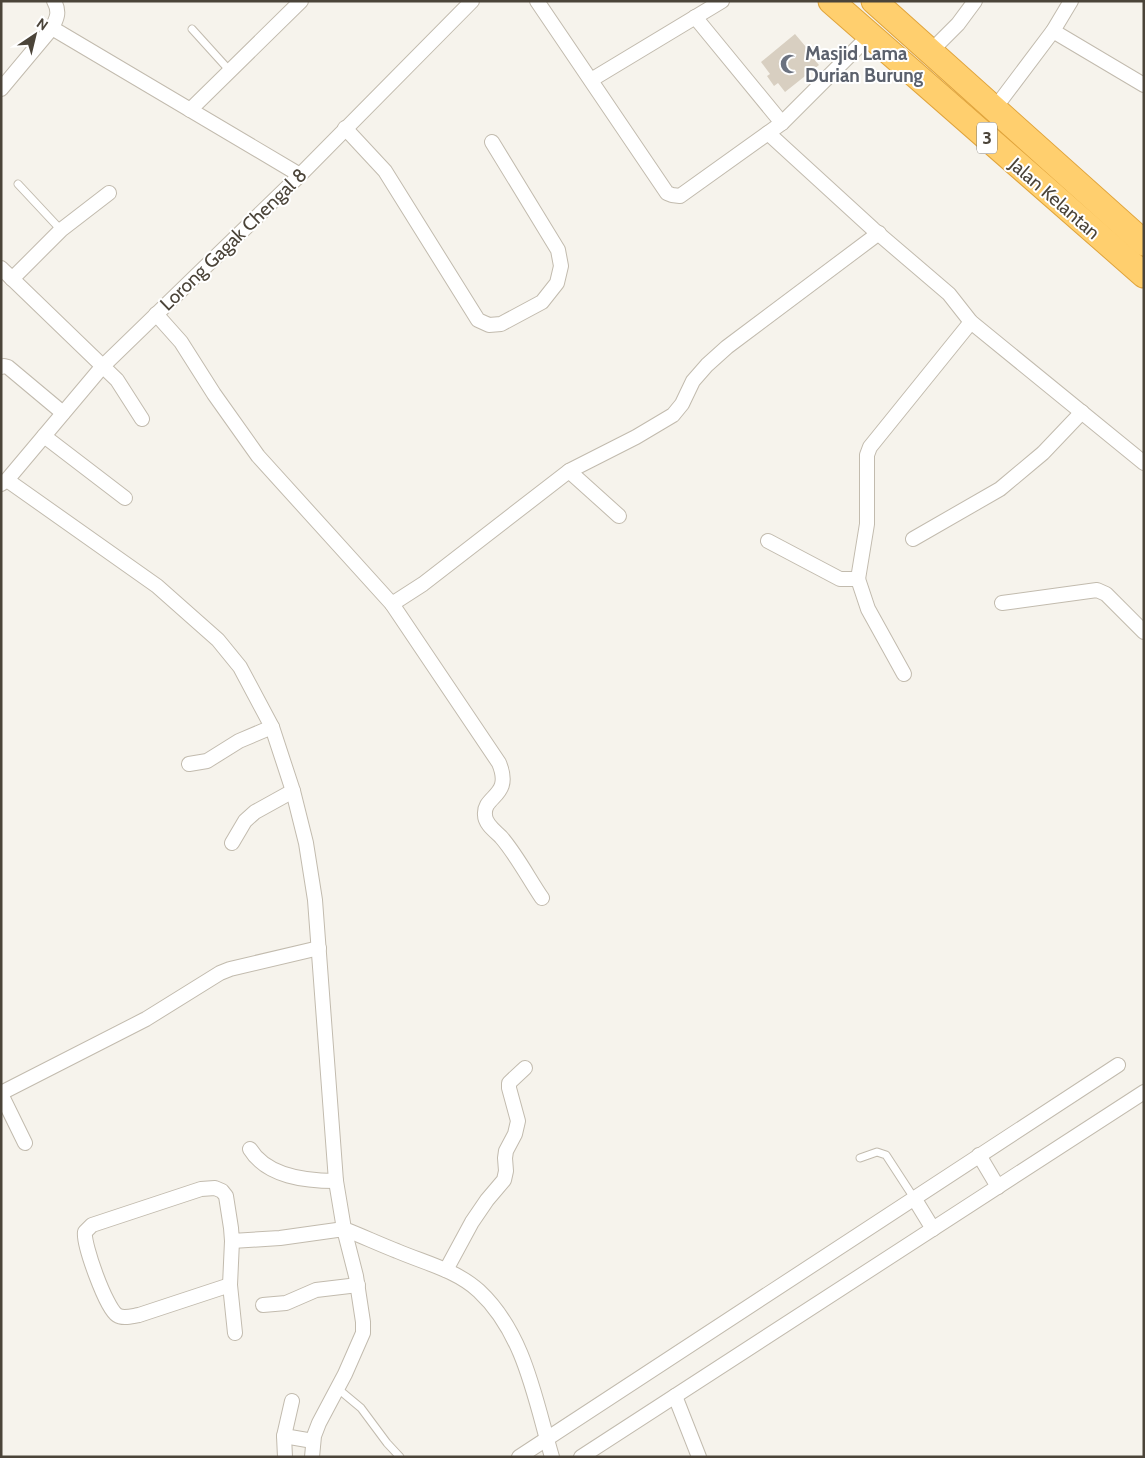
<svg xmlns="http://www.w3.org/2000/svg" width="1145" height="1458" font-family="Cabin,sans-serif">
	<rect width="100%" height="100%" fill="#f6f3ec"/>
	<!-- building -->
	<polygon fill="#d8cfc1" points="795,34 806,47 808,46 815,54 812,57 819,65 785,92 778,83 774,86 767,76 770,74 761,62"/>
	<g fill="none" stroke-linecap="round" stroke-linejoin="round">
		<defs>
			<g id="lane">
				<polyline points="192,29 230,71"/>
				<polyline points="18,184 61,230"/>
				<polyline points="860,1158 877,1152 886,1155 914,1198"/>
				<polyline points="337,1388 361,1408 387,1443 400,1457"/>
			</g>
			<g id="street">
				<polyline points="537,1 667,193 672,195 680,196 782,123 870,35"/>
				<polyline points="695,17 782,123"/>
				<polyline points="52,28 300,175"/>
				<polyline points="1053,31 1144,85"/>
				<polyline points="930,52 958,24 975,1"/>
				<polyline points="591,80 722,1"/>
				<path d="M1,89L52,28C57,18 60,12 54,1"/>
				<polyline points="995,108 1053,31 1071,1"/>
				<polyline points="190,110 301,1"/>
				<polyline points="345,128 385,171 478,320 489,325 501,324 542,302 557,283 561,266 558,250 492,142"/>
				<polyline points="768,133 873,229 949,294 971,322 1144,463"/>
				<polyline points="1,268 117,380 142,419"/>
				<polyline points="12,279 61,230 109,193"/>
				<polyline points="156,314 181,342 214,394 258,456 392,604 423,584 569,471 619,516"/>
				<polyline points="1,367 4,366 8,367 63,413"/>
				<polyline points="44,436 125,498"/>
				<polyline points="569,471 636,437 673,415 682,404 693,381 707,365 727,347 879,233"/>
				<path d="M7,480L157,586L218,640L240,667L272,727L293,791L306,843L315,900L336,1181L344,1229C362,1236 379,1244 397,1251C425,1263 456,1270 479,1291C525,1334 535,1400 552,1457"/>
				<polyline points="1,484 7,480 102,367 300,175 472,1"/>
				<polyline points="913,539 1000,489 1043,453 1082,412"/>
				<polyline points="768,541 840,579 858,579 867,524 867,455 870,447 971,322"/>
				<polyline points="858,579 868,609 904,674"/>
				<polyline points="1002,603 1097,590 1106,594 1144,632"/>
				<path d="M392,604L499,763C513,797 483,795 485,815C485,824 495,831 501,837C516,854 529,879 542,898"/>
				<polyline points="189,764 207,761 239,741 272,727"/>
				<polyline points="232,843 245,821 255,812 293,791"/>
				<polyline points="1,1093 146,1019 220,973 230,969 319,948"/>
				<polyline points="1,1094 25,1143"/>
				<path d="M250,1149C267,1177 306,1181 336,1181"/>
				<polyline points="979,1155 998,1187"/>
				<polyline points="914,1198 933,1229"/>
				<polyline points="232,1241 230,1285 235,1333"/>
				<polyline points="446,1270 472,1222 487,1200 504,1180 506,1171 505,1158 506,1151 515,1134 518,1121 509,1088 509,1083 525,1068"/>
				<path d="M230,1285L139,1315C132,1316 123,1319 117,1315C106,1308 83,1244 85,1232L92,1225L201,1189L215,1188L222,1191L226,1196L231,1228L232,1241L280,1238L344,1229L356,1276L363,1322V1333L345,1374L319,1423L314,1436L312,1457"/>
				<polyline points="263,1305 286,1303 316,1290 358,1285"/>
				<polyline points="675,1396 699,1457"/>
				<polyline points="284,1436 313,1441"/>
				<polyline points="285,1457 284,1436 292,1401"/>
				<polyline points="519,1457 1118,1065"/>
				<polyline points="581,1457 1144,1092"/>
			</g>
			<g id="highway">
				<polyline points="831,1 1144,275"/>
				<polyline points="874,1 1144,243"/>
			</g>
		</defs>
		<!-- lane casing -->
		<use href="#lane" stroke="#c2bbae" stroke-width="9"/>
		<!-- street casing -->
		<use href="#street" stroke="#c2bbae" stroke-width="16"/>
		<!-- highway casing -->
		<use href="#highway" stroke="#e0a43c" stroke-width="27"/>
		<!-- lane -->
		<use href="#lane" stroke="#fff" stroke-width="7"/>
		<!-- street -->
		<use href="#street" stroke="#fff" stroke-width="14"/>
		<!-- highway -->
		<use href="#highway" stroke="#ffcf6e" stroke-width="25"/>
	</g>
	<!-- icons -->
	<defs>
		<symbol id="mosque-bare" viewBox="-9 -9 18 18"><path d="M3.5-4.9A6 6 0 1 0 3.5 4.9A5 5 0 1 1 3.5-4.9Z" fill="#6b7280" stroke="#fff" stroke-width="2.5" paint-order="stroke"/></symbol>
	</defs>
	<g fill-rule="evenodd">
		<use href="#mosque-bare" x="776" y="50" width="28" height="28"/>
	</g>
	<g text-anchor="middle" stroke-width="4" stroke-linejoin="round" paint-order="stroke">
		<!-- shield labels -->
		<rect fill="#fff" stroke="#817c74" stroke-width="1" x="977" y="122.5" width="20" height="31" rx="4"/>
		<g font-size="18" font-weight="bold" fill="#4b4439">
			<text x="987" y="144">3</text>
		</g>
		<!-- worship labels -->
		<g font-size="19" font-weight="bold" fill="#5b616d" stroke="#fff" text-anchor="start">
			<text x="805" y="60">Masjid Lama<tspan x="805" dy="22">Durian Burung</tspan></text>
		</g>
		<!-- street labels -->
		<g font-size="19" fill="#4b4439" stroke="#fff">
			<text transform="translate(1055 198) rotate(41)" y="7">Jalan Kelantan</text>
			<text transform="translate(233 239) rotate(-44)" y="7">Lorong Gagak Chengal 8</text>
		</g>
	</g>
	<!-- border -->
	<rect width="1145" height="1458" fill="none" stroke="#4b4439" stroke-width="5"/>
	<!-- north arrow -->
	<g transform="translate(35 35) rotate(35)" stroke="#ffffff" stroke-width="4" paint-order="stroke">
	<path d="M0-4L9 19L0 12L-9 19Z" fill="#4b4439"/>
	<text y="-8" font-size="14" font-weight="bold" text-anchor="middle" fill="#4b4439">N</text>
	</g>
</svg>
